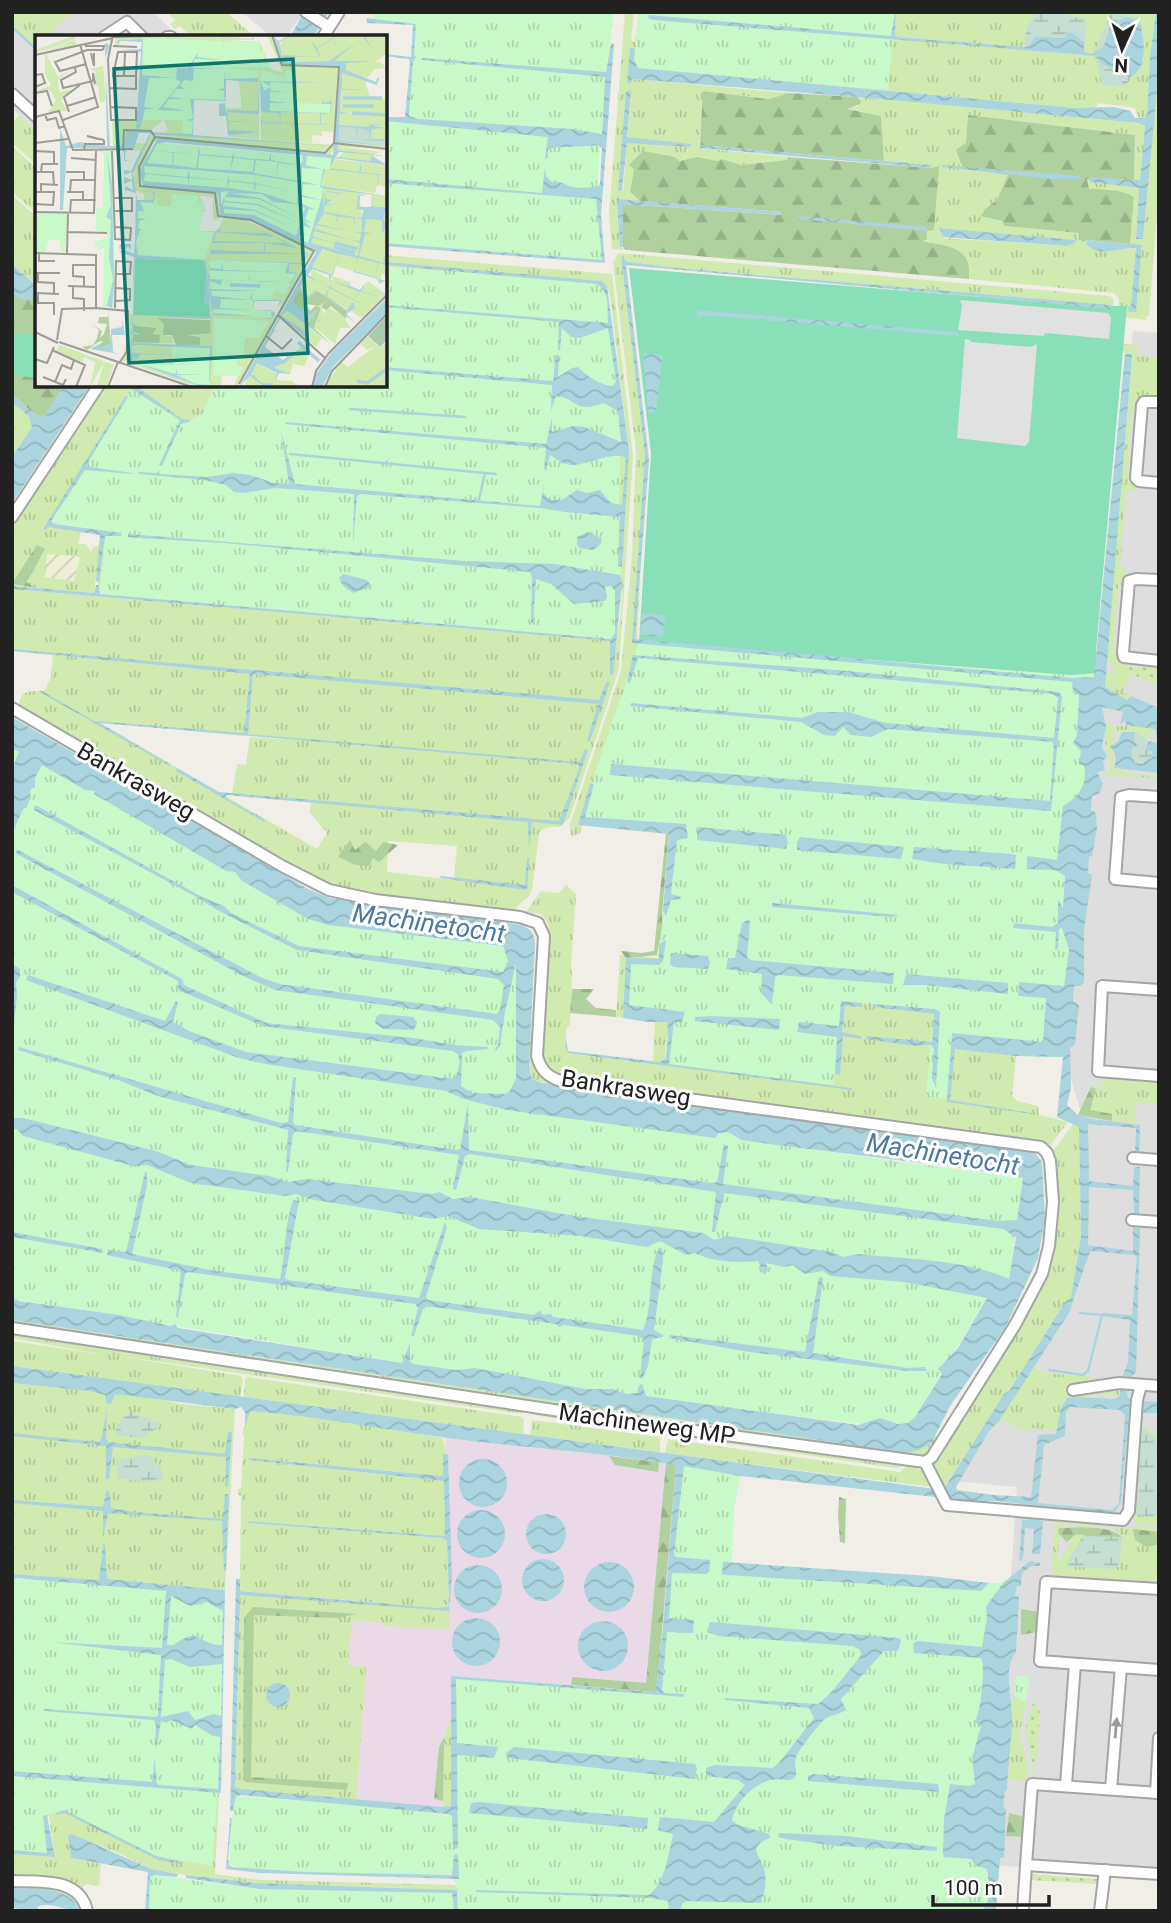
<svg xmlns="http://www.w3.org/2000/svg" width="1171" height="1923" font-family="Roboto,sans-serif">
	<defs>
		<pattern id="farmland-furrows" width="10" height="10" patternUnits="userSpaceOnUse" patternTransform="scale(1.75)"><rect width="10" height="10" fill="#efefd5"/><path d="M-1 1l2-2M0 10L10 0M9 11l2-2" fill="none" stroke="#cdcdb7"/></pattern>
		<pattern id="grass-tufts" width="24" height="20" patternUnits="userSpaceOnUse" patternTransform="scale(1.75)"><rect width="24" height="20" fill="#d0eab0"/><path d="M3 7l-1-3M5 7V3M7 7l1-3M15 17l-1-3M17 17v-4M19 17l1-3" fill="none" stroke="#b2c897"/></pattern>
		<pattern id="forest-firs" width="22" height="20" patternUnits="userSpaceOnUse" patternTransform="scale(1.75)"><rect width="22" height="20" fill="#b0d09e"/><path d="M5 1l3.5 6h-7zM16 11l3.5 6h-7z" fill="#97b288"/></pattern>
		<pattern id="wetland-marsh" width="20" height="14" patternUnits="userSpaceOnUse" patternTransform="scale(1.75)"><rect width="20" height="14" fill="#c6dfd2"/><path d="M1 5h8M5 5V1M11 12h8M15 12V8" fill="none" stroke="#aabfb4"/></pattern>
		<pattern id="park-tufts" width="24" height="20" patternUnits="userSpaceOnUse" patternTransform="scale(1.75)"><rect width="24" height="20" fill="#c8f9c9"/><path d="M3 7l-1-3M5 7V3M7 7l1-3M15 17l-1-3M17 17v-4M19 17l1-3" fill="none" stroke="#acd5ac"/></pattern>
		<pattern id="garden-dots" width="8" height="8" patternUnits="userSpaceOnUse" patternTransform="scale(1.75)"><rect width="8" height="8" fill="#d0eab0"/><path d="M2 2h.1M6 6h.1" fill="none" stroke="#b2c897" stroke-width="1.8" stroke-linecap="round"/></pattern>
		<pattern id="water-waves" width="16" height="10" patternUnits="userSpaceOnUse" patternTransform="scale(1.75)"><rect width="16" height="10" fill="#aad5de"/><path d="M0 5q4-4 8 0t8 0" fill="none" stroke="#92b7be"/></pattern>
	</defs>
	<rect width="100%" height="100%" fill="#f1eee8"/>
	<!-- residential -->
	<g fill="#dfdede">
		<polygon points="12,12 154,12 178,37 37,37 37,132 12,108"/>
		<polygon points="241,12 304,12 286,37 272,37"/>
		<polygon points="1133,331 1159,333 1159,1876 991,1865 1017,1487 953,1481 1070,1298 1085,1237 1080,1109 1063,1054 1102,672 1121,442"/>
	</g>
	<!-- industrial -->
	<polygon fill="#eadae8" points="445,1430 679,1464 657,1693 453,1808 338,1800 235,1674 237,1592 431,1609 450,1607"/>
	<!-- farmland -->
	<polygon fill="url(#farmland-furrows)" points="47,553 80,556 74,581 45,577"/>
	<!-- grass -->
	<g fill="url(#grass-tufts)" fill-rule="evenodd">
		<polygon points="12,12 74,12 43,37 37,37 37,42 31,46 12,28"/>
		<polygon points="167,12 226,12 255,37 191,37 180,26 175,29 170,24 175,20"/>
		<path d="M625,12H634L631,41L634,42L637,33L895,12L845,34L1083,55L1056,12H1156L1150,57L1147,114L1146,118L1139,119L1135,108L1098,103L1095,109L1076,108L638,68L634,60L631,83L632,79L790,93L768,99L704,91L699,148L788,157V160L741,165L722,159L718,161L697,157L634,169L630,192L640,201L618,199L620,247L626,250L612,249L609,214ZM1110,15L1143,31L1144,63L1108,24ZM626,92H631L623,191H619Z"/>
		<polygon points="896,12 1038,12 1026,29 1024,47 897,37 895,35"/>
		<path d="M1159,70V190L1149,316H1146V320L1122,317L1118,319L1119,299L1114,293L969,279L970,271L929,242L920,240L927,231L932,165L884,161L881,116L845,108L858,106L861,101L857,97L1139,123L1145,126L1140,180L1134,181L1135,135L968,115L966,143L1008,175L997,200L985,209L982,216L1002,221L1004,226L1079,233L1088,240L1086,244L1125,249L1136,248L1131,305L1135,312L1142,246L1130,244L1134,197L1111,189H1088L1087,179L1089,177L1090,182L1139,188L1136,238L1143,239ZM938,229L1075,240L1067,246L943,238Z"/>
		<polygon points="19,115 37,132 37,165 12,143 12,124"/>
		<polygon points="12,146 37,169 37,214 15,195 13,196 37,217 37,286 12,264"/>
		<path d="M618,253L1109,296L1113,298L1115,309H1111V305C949,295 788,274 625,265L624,256L621,257L645,455L637,643L1072,682L1074,692L1079,695L1077,735L1073,742L1081,751L1079,763L1084,766C1088,784 1079,797 1063,806L1057,860L1027,856V869L1055,870L1065,876L1063,910L1058,901V923L1052,927L1014,923C1010,939 1002,956 1017,968L1042,960L1046,930L1056,932L1055,950L1058,949L1059,929L1062,927L1069,950L1064,986L1019,983L1018,996L1046,998L1043,1042L952,1033L951,1048L1016,1056L1012,1096L1017,1101L1038,1106L1039,1115L1068,1122L1048,1149L1035,1141L573,1082C553,1076 545,1072 539,1052L549,930L548,923L541,914L526,912L541,891L559,893L566,885L576,894L571,966L572,973L570,1024L566,1029V1051L674,1066L666,1058L660,1062L653,1061L655,1022L616,1017L620,955L665,958L667,926L662,924L663,911L664,915L668,914L671,900L680,899L681,897L671,895L672,888L679,889L684,851L677,850V839L688,838L686,825L663,823L660,815L665,813L646,803L652,796L689,815L707,819L786,826L795,799L598,785L600,774L585,817L594,785H590L578,825H582L580,833L571,837L570,824L621,671L632,556L636,451L613,262ZM632,703L802,718L809,714L808,712C836,701 852,716 878,716L879,721L886,723L1055,740L888,729L878,732H882L875,738L860,740L862,735H851L847,731V736L830,740L815,736L808,726L801,722L631,706ZM810,801L827,802L843,817L842,831L799,826ZM921,813L1037,825V826L1022,845L945,844L917,837L918,823ZM697,828L785,835L788,842L786,849L697,840ZM800,837L904,847L905,850L900,859L797,850V842ZM915,847L1011,854L1016,855L1015,869L944,864L912,859ZM702,850L778,857L757,896L694,890ZM798,858L872,865L873,904L777,895ZM922,871L990,873L1011,878L1005,914L923,909L920,890ZM1026,880L1046,883L1043,919L1017,915ZM691,897L761,903L762,905L734,904L724,941L680,942L678,909ZM772,903L898,915L892,917L893,935L886,964L756,953L759,916L772,907ZM910,915L1004,924L1002,962L1005,970L969,967L939,955L943,947H950L948,941L955,929L954,922L908,919ZM750,920L747,957L750,960L893,973V984L726,969L728,958H735L742,923ZM672,953L707,956L710,964L708,969L674,967L670,964ZM907,974L1007,983L1008,994L904,985ZM842,1001L862,1003L861,1007L845,1005L842,1033L861,1036V1038L843,1036L838,1079L837,1037L797,1032L799,1022L839,1027ZM874,1004L935,1009L940,1011L938,1046H914L869,1038L932,1043L934,1014L874,1007Z"/>
		<path d="M385,255L612,274L633,456L621,636L619,667L614,684L570,817L560,827C551,827 545,826 539,833L532,890L530,895L510,913L340,890L311,879L19,706C21,687 32,693 45,690L51,677L53,655L250,674L245,736L98,722L317,849L327,833L310,813L311,802L232,794L237,764L246,765L250,737L346,743L247,734L253,674L344,680L134,660L12,651V589L611,641L610,675C615,646 626,603 620,575L533,631L99,594L98,585L105,536L122,534L54,524L51,521L66,495L43,529L48,527L81,531L78,544H86L91,552L93,547L100,546L94,593L12,586V523L102,385H385L629,451L610,296L607,286L602,281L428,268L597,284L385,305ZM47,554L80,557L74,581L45,577ZM388,841L457,846L454,880L387,872Z"/>
		<polygon points="1118,343 1137,345 1137,356 1159,357 1159,401 1138,412 1132,412 1128,473 1135,474 1135,492 1126,492 1120,568 1126,569 1125,586 1118,587 1113,648 1120,649 1131,667 1120,689 1123,690 1123,693 1131,696 1128,701 1105,688 1106,673 1113,673 1113,664 1106,663 1132,355 1125,354 1123,350 1119,348"/>
		<polygon points="12,403 28,415 32,427 12,457"/>
		<path d="M1104,720L1114,727L1133,725L1155,729L1146,739L1130,730L1114,732L1112,757L1114,768L1124,770V773L1159,777V779L1103,775L1110,770C1110,757 1105,750 1105,739C1104,731 1107,728 1104,720Z"/>
		<polygon points="536,1023 540,1073 600,1093 557,1087 532,1079 529,1068 530,1033"/>
		<polygon points="1102,1076 1117,1079 1118,1076 1159,1079 1159,1103 1136,1103 1135,1123 1112,1121 1112,1114 1089,1110 1096,1090 1091,1087 1092,1085 1099,1086 1100,1095"/>
		<polygon points="1073,1124 1079,1127 1081,1236 1071,1297 1065,1302 1009,1391 1004,1394 942,1491 932,1465 934,1460 1046,1275 1055,1236 1051,1154"/>
		<polygon points="12,1320 904,1453 930,1443 934,1436 942,1436 930,1452 923,1457 840,1448 12,1325"/>
		<polygon points="12,1332 76,1344 109,1347 520,1409 522,1414 106,1354 241,1376 243,1380 240,1397 12,1366 12,1341 105,1355 12,1338"/>
		<polygon points="1033,1367 1047,1373 1092,1377 1091,1384 1121,1390 1120,1395 1089,1394 1087,1397 1067,1398 1057,1430 1030,1428 1029,1432 1010,1425 1007,1422 999,1421"/>
		<polygon points="248,1377 522,1417 524,1420 523,1434 244,1397 245,1379"/>
		<polygon points="12,1383 89,1391 109,1390 182,1404 235,1409 225,1590 107,1579 103,1544 100,1580 12,1574"/>
		<path d="M250,1411L303,1415L443,1438L446,1454H443V1476L249,1458V1460L444,1481L445,1536L249,1521V1523L442,1538L447,1541L449,1601L448,1607H444L449,1609V1629L383,1626L382,1622L352,1621L348,1665L366,1667L356,1803L235,1793L240,1595L382,1603L240,1591L241,1496L238,1495V1489L241,1488L244,1435L242,1434ZM272,1684H278L286,1688L289,1697L287,1703L272,1706L267,1701Z"/>
		<polygon points="541,1411 657,1430 659,1434 534,1415"/>
		<polygon points="532,1420 660,1437 660,1452 530,1435"/>
		<polygon points="1140,1421 1143,1426 1159,1435 1159,1440 1156,1437 1141,1516 1159,1517 1159,1524 1137,1523 1131,1518"/>
		<polygon points="673,1430 904,1463 901,1467 895,1468 670,1435"/>
		<polygon points="668,1439 900,1472 909,1464 924,1472 932,1487 687,1456 665,1453"/>
		<path d="M1057,1518L1125,1523L1131,1530L1134,1526L1159,1527V1581L1061,1576L1060,1578H1053L1054,1571L1051,1569L1055,1525L1078,1527L1080,1524L1055,1523ZM1090,1526L1114,1527L1122,1537L1076,1534L1057,1564L1060,1528H1088Z"/>
		<polygon points="1016,1696 1027,1703 1019,1734 1030,1774 1026,1774 1025,1781 1008,1780 1012,1700"/>
		<polygon points="451,1719 451,1807 443,1807 444,1737"/>
		<path d="M12,1776L219,1793L215,1874L260,1880L458,1885L464,1911H458L459,1894L405,1888L256,1883L178,1874L151,1869L116,1852L78,1838L71,1858L101,1864L99,1885L95,1886L86,1884L81,1889V1900L84,1911H80C69,1885 36,1889 12,1888V1854L55,1857L49,1816H44Z"/>
	</g>
	<!-- forest -->
	<g fill="url(#forest-firs)">
		<polygon points="703,91 768,99 790,93 857,97 861,101 860,104 847,109 881,116 884,161 700,145"/>
		<path d="M968,115L1135,135L1134,181L1087,179L1089,189C1105,189 1120,189 1134,197L1130,244L1088,240L1082,242L1079,233L1004,226L1002,221L981,216L985,209L997,200L1008,175L963,168L956,150L966,143Z"/>
		<path d="M643,151L675,157L679,161L697,157L718,161L722,159L741,165L787,160L788,157L931,168L939,166L934,230L927,231V239L923,241C947,247 972,245 969,279L626,250L623,247V204L782,215V212L640,201L630,192L634,169L629,165Z"/>
		<polygon points="12,290 13,293 22,299 37,299 37,385 64,385 44,418 33,413 12,394"/>
		<path d="M37,545L45,549C38,560 35,571 26,582L34,587L12,584Z"/>
		<polygon points="666,833 669,834 662,915 662,923 664,925 659,955 626,958 621,951 642,953 654,951"/>
		<polygon points="350,840 355,850 365,842 376,851 383,842 398,845 379,862 373,858 369,866 356,865 338,857"/>
		<polygon points="572,989 594,989 586,999 596,1008 616,1010 616,1017 570,1013"/>
		<polygon points="1091,1087 1096,1089 1090,1110 1112,1114 1112,1121 1078,1115"/>
		<polygon points="609,1456 659,1462 658,1472 615,1465"/>
		<polygon points="666,1463 676,1464 657,1689 655,1692 571,1685 572,1677 646,1683"/>
		<polygon points="839,1497 846,1499 845,1543 840,1542 838,1515"/>
		<path d="M1059,1528C1078,1528 1108,1524 1122,1537L1111,1545L1095,1543L1084,1535L1076,1534L1067,1542L1058,1533Z"/>
		<polygon points="1133,1529 1159,1532 1159,1544 1147,1547 1135,1540"/>
		<polygon points="253,1607 356,1614 338,1618 254,1615 251,1777 348,1783 347,1790 245,1782 243,1772 244,1618"/>
		<polygon points="1021,1609 1039,1612 1037,1632 1021,1635"/>
		<polygon points="444,1737 443,1801 434,1799 439,1747"/>
		<polygon points="1009,1813 1024,1817 1022,1837 1006,1836"/>
	</g>
	<!-- wetland -->
	<g fill="url(#wetland-marsh)" fill-rule="evenodd">
		<polygon points="1056,12 1087,20 1084,52 1083,42 1073,33 1064,38 1035,36 1029,46 1024,47 1026,29 1036,13"/>
		<path d="M1118,14L1134,18L1140,22L1144,63L1125,86L1102,85L1094,52L1110,15ZM1111,23L1141,25L1144,58L1137,72L1120,75L1108,66L1102,65L1097,56L1107,39Z"/>
		<polygon points="1135,732 1149,741 1145,750 1152,751 1152,758 1147,759 1143,764 1134,763 1132,758"/>
		<polygon points="131,1412 161,1424 144,1438 114,1435 122,1417"/>
		<polygon points="1142,1430 1146,1430 1159,1440 1159,1517 1136,1515"/>
		<polygon points="148,1455 161,1468 164,1480 143,1482 118,1478 116,1460"/>
		<polygon points="1083,1536 1122,1537 1119,1566 1112,1569 1065,1566"/>
	</g>
	<!-- park -->
	<g fill="url(#park-tufts)">
		<polygon points="375,12 614,12 606,73 596,199 602,260 385,243 385,121 408,123 416,24 373,19"/>
		<polygon points="638,12 895,12 888,90 638,68 634,60"/>
		<path d="M385,266L597,284L606,291L621,408L618,566L622,567C617,589 620,620 612,639L99,594L106,532L65,526L51,521L133,388L184,422C203,421 208,400 215,385H385Z"/>
		<polygon points="639,642 1071,675 1097,673 1061,1057 1016,1056 951,1048 946,1099 926,1097 933,1014 930,1010 862,1003 845,1005 833,1085 665,1064 665,1041 669,1030 667,1022 648,1022 623,1018 626,958 656,960 664,915 671,834 578,825"/>
		<polygon points="12,747 94,790 226,870 235,872 242,881 308,919 329,925 503,946 508,961 517,963 516,1079 508,1094 719,1133 728,1132 776,1145 1023,1178 1009,1279 987,1298 915,1417 908,1423 860,1424 644,1397 402,1363 12,1299"/>
		<path d="M679,1464L740,1476L734,1509L732,1562L989,1583H1003L1013,1577L992,1911H458L459,1894L453,1873C439,1879 249,1872 229,1865L231,1826L236,1796L382,1807L452,1816L453,1677L656,1693Z"/>
		<polygon points="12,1578 216,1593 223,1611 218,1789 212,1866 157,1856 64,1810 43,1816 48,1853 12,1851"/>
		<polygon points="1016,1676 1030,1677 1025,1702 1014,1695"/>
		<polygon points="155,1875 249,1888 452,1893 454,1911 149,1911 150,1877"/>
	</g>
	<!-- garden -->
	<g fill="url(#garden-dots)">
		<polygon points="1130,667 1159,668 1159,685 1131,674 1123,690 1120,689"/>
		<polygon points="1033,1703 1036,1704 1040,1713 1035,1775 1025,1729"/>
		<polygon points="1032,1874 1097,1879 1097,1884 1030,1880"/>
	</g>
	<!-- pitch -->
	<g fill="#88dfb8">
		<polygon points="629,268 1090,306 1127,306 1096,650 1097,673 1071,675 639,642 651,453"/>
		<polygon points="12,333 37,335 37,378 12,375"/>
	</g>
	<!-- parking -->
	<g fill="#e1e1e1">
		<polygon points="960,300 1108,313 1111,318 1109,339 1046,333 1043,336 958,330 962,306"/>
		<polygon points="965,339 970,340 971,342 1031,347 1037,344 1029,442 1025,446 957,438"/>
	</g>
	<!-- water -->
	<g fill="url(#water-waves)" fill-rule="evenodd">
		<polygon points="304,12 329,12 313,37 290,37"/>
		<path d="M895,12H896L895,35L897,37L1024,47L1029,46L1035,36L1064,38L1067,32L1073,33L1084,42V52L1092,54L1104,46L1111,23L1128,17L1141,25C1144,43 1149,69 1129,77L1101,64L1097,56L653,20L648,18L649,15L891,36Z"/>
		<polygon points="1156,12 1159,12 1159,70 1143,239 1136,239 1139,188 1090,182 1089,177 1140,180 1145,126 1139,123 857,97 632,79 631,83 627,83 630,48 635,48 634,60 638,68 1076,108 1114,107 1130,111 1135,118 1145,118 1147,114 1150,56"/>
		<path d="M366,18L416,24L414,55L416,57L413,62L409,116L419,119L572,129L602,134L605,77L422,60V58L606,72L611,43L614,44L601,215L605,263L385,246V243L602,260L596,199L385,183V179L542,193L545,167L546,176L552,182C560,181 562,183 569,186C577,189 591,188 599,186L600,183L602,148L598,145C581,148 564,145 548,149V157L545,160L548,137L385,121V117H405L410,63L409,59L385,56V54L411,57L413,25L367,23Z"/>
		<polygon points="626,91 631,91 627,137 691,144 691,147 627,143 622,191 618,191"/>
		<polygon points="700,145 932,165 931,168 699,148"/>
		<polygon points="942,165 1081,176 1080,179 1051,179 942,167"/>
		<polygon points="617,199 782,212 782,215 623,204 623,247 620,247"/>
		<polygon points="798,216 927,227 927,231 798,219"/>
		<polygon points="938,228 1076,240 1075,243 1067,246 943,237"/>
		<path d="M1088,240L1142,245L1136,312H1129L1128,307L1131,305L1136,248C1120,247 1099,258 1086,244Z"/>
		<path d="M624,256L625,261L628,262L677,268L1111,305V309L626,265L649,460L635,639L1071,678L1094,677L1124,364L1125,354H1132L1105,687L1127,700L1131,696L1159,708V740H1157L1155,729L1126,725L1125,720L1120,725L1123,712L1102,707L1106,726L1102,747L1107,757L1103,761L1105,770L1097,772L1103,784L1099,794L1092,796L1091,810L1096,813L1097,828L1092,856L1089,857L1088,873L1092,875L1084,930V982L1081,986H1074L1073,1001L1079,1005L1075,1045L1070,1048L1071,1088L1067,1105L1078,1115L1093,1119L1140,1125L1139,1154H1135L1136,1128L1088,1124L1089,1181L1133,1186L1134,1167H1140L1139,1214L1134,1213L1133,1190L1089,1187L1088,1245L1133,1251V1227L1140,1228L1136,1372L1128,1380L1127,1396L1131,1400L1159,1402V1413H1129L1121,1502L1116,1511L1111,1513L993,1501L981,1502L740,1476L684,1466L674,1555L676,1557L710,1560L709,1572L706,1574L672,1573L669,1618L694,1620L693,1633L667,1632L662,1690L664,1693L684,1694V1697L456,1679L457,1743L498,1747L494,1758L457,1755L458,1847L456,1849L453,1847L452,1816L447,1814L241,1795L236,1796L233,1811H230L236,1579H240V1591L436,1608L448,1607L449,1601L447,1541L442,1538L248,1523V1521L445,1536L444,1481L249,1460V1458L443,1476V1454H448L452,1576L449,1611L240,1595L235,1787L241,1789L443,1807L451,1806V1676L655,1692L663,1629L676,1465C599,1451 519,1448 441,1437C377,1429 315,1416 250,1411L245,1427V1412L241,1407L235,1409L115,1394L111,1404L106,1403L105,1395L89,1391L12,1383V1366L943,1490L1004,1394L1009,1391L1065,1302L1071,1297L1081,1236L1079,1127L1057,1117L1063,1057L1016,1056L955,1049L950,1100L1032,1113V1114L947,1102L952,1033L1043,1042L1046,998L1018,996L1019,982L1064,986L1069,950L1062,928L1059,929L1058,949L1055,950L1056,932L1013,928L1014,923L1052,927L1058,923V899L1063,908L1065,876L1055,870L1027,869V856L1057,860L1063,806C1079,797 1088,784 1084,766L1079,763L1081,751L1073,743L1077,735L1079,695L1073,692L1072,682L632,643L645,455L621,257ZM1090,1251L1134,1255L1137,1257L1132,1315L1102,1313V1316L1130,1320L1128,1363L1121,1380L1120,1395L1115,1399L1077,1397L1067,1398L1061,1408L1056,1434L1038,1435L1031,1497L993,1495L957,1490L956,1487L989,1431L999,1421L1069,1313ZM1070,1407L1120,1410L1125,1415L1119,1503L1112,1510L1038,1503L1044,1445L1065,1436L1066,1412Z"/>
		<path d="M385,262L602,281L607,286L629,451L622,567L618,566L620,517L565,512L541,508L361,494L357,496L353,546L354,494L276,488L243,493L234,492L226,485L204,480L139,474V472L156,473L159,471L160,474L207,477L233,473L250,475L274,483L289,484L281,431L295,484L540,506L545,478L543,493L550,500H562L577,490L587,493L600,490L611,503L622,505L626,458C614,450 587,465 571,465C564,465 556,459 550,455L546,471L544,469L546,448L285,424V422L546,444L552,417V432L573,426L585,427L621,442L618,411L604,403C572,414 580,399 556,396L551,411L552,385L385,370V367L553,381L556,355H559L558,377L572,368L578,367C587,376 601,386 613,386L616,381L608,328L580,338L571,337L562,328L560,350H558L559,322L385,307V305L608,323C607,309 610,291 597,284L385,265Z"/>
		<path d="M12,264L37,286V299C28,301 18,301 13,293Z"/>
		<polygon points="698,310 935,330 959,333 959,336 702,315 699,318 697,315"/>
		<polygon points="643,353 663,355 656,411 648,414"/>
		<polygon points="64,385 90,385 12,503 12,457 32,427 28,415 12,403 12,394 33,413 44,418"/>
		<polygon points="131,385 138,385 137,387 182,419 189,420 190,422 181,424 162,466 159,465 180,420 130,388"/>
		<polygon points="126,396 128,397 87,464 89,467 133,473 133,474 85,470 51,521 54,524 122,533 121,536 105,536 99,582 96,581 100,535 48,527 46,530 43,529"/>
		<polygon points="588,532 602,539 601,544 593,550 580,548 577,545 577,537"/>
		<polygon points="128,534 465,561 555,564 620,575 622,583 613,675 610,675 610,641 12,589 12,586 94,593 96,585 98,585 100,594 611,639 615,633 615,590 611,586 605,587 607,598 605,601 574,604 551,584 536,579 533,623 531,623 532,578 530,572 224,543 139,538 128,537"/>
		<path d="M343,574L367,580L371,586L354,593C346,589 342,586 339,578Z"/>
		<polygon points="642,613 665,615 663,637 640,635"/>
		<polygon points="12,649 599,700 607,681 610,682 590,741 587,741 598,704 253,674 248,734 580,762 585,749 588,750 564,822 562,825 532,822 529,850 528,822 226,795 226,798 265,820 264,822 176,771 177,768 219,792 559,821 579,769 578,764 100,723 170,764 170,766 38,691 42,691 94,721 244,733 250,674 12,651"/>
		<polygon points="633,655 837,670 1059,692 1062,697 1051,811 610,775 611,764 1050,801 1054,742 888,729 871,737 851,735 843,727 835,736 824,735 801,722 630,706 631,703 802,718 818,712 848,712 886,723 1054,738 1058,698 1053,694 638,658 630,683 627,682"/>
		<path d="M12,717L308,889L330,898L521,925C532,930 534,933 535,944L529,1068L532,1079L542,1083L1017,1148L1035,1153L1042,1162L1045,1218L1038,1258L1005,1328L950,1406L931,1444L916,1451L904,1453L12,1320V1297L19,1301L119,1315L171,1326L175,1324L178,1328L402,1363L410,1343V1361L413,1364L456,1370L475,1368L586,1389H613L626,1394L637,1393L639,1385L642,1384L646,1396L858,1425L880,1418L898,1424L908,1423L915,1417L942,1374L938,1369L958,1348L987,1298L904,1282L830,1276L823,1271L805,1274L793,1265L784,1267L766,1263L768,1270L764,1275L758,1261C738,1263 713,1262 695,1253L686,1255L660,1241L647,1247L581,1236L479,1229L448,1216L433,1219L309,1199L296,1194L285,1196L191,1183L147,1165L133,1166L23,1136L17,1129L12,1128V1118H23L156,1151L191,1165L269,1176L288,1182L307,1179L432,1194L439,1192L453,1199L470,1197L574,1216L703,1233L714,1240L729,1236L831,1252L844,1257L857,1254C905,1259 965,1259 1009,1279L1016,1237L1003,1229L724,1193L715,1232H712L716,1192L470,1154L465,1156L456,1190L453,1189L459,1155L297,1131L293,1134L288,1172L286,1171L288,1130L158,1096L118,1080L18,1050L19,1047L281,1123L288,1122L293,1077L296,1078L293,1122L295,1125L456,1150L460,1149L468,1104L469,1150L711,1183L717,1182L724,1144L728,1146L723,1184L998,1221L1017,1220L1023,1178L955,1167L776,1145L742,1140L728,1132L719,1133L715,1138L506,1110L464,1099L446,1091L265,1064L239,1058L26,980L28,975L165,1021L176,1001L178,1002L173,1022L189,1031L246,1052L454,1079C459,1070 461,1063 458,1054L452,1051L263,1026L178,990V981L12,892V885L182,979L184,985L266,1023L414,1038L454,1045L488,1047V1049L467,1051L462,1053L461,1086L472,1093L508,1094L516,1079V963L505,1012L500,1046L496,1051L495,1049L498,1045L500,1027L493,1020L275,990L243,976L15,853L18,850L262,978L280,984L497,1014L500,1009L504,985L498,979L297,950L217,910L191,894L34,810V806H37L204,898L224,906L231,913L299,946L503,972L508,961L503,946L328,925L308,919L242,881L235,872L226,871L94,794L95,791L85,790L42,765L35,778V788H32C28,795 30,801 27,807L23,809L12,834V769L19,752L12,748Z"/>
		<path d="M1122,732H1135L1134,742L1138,744L1132,749V758L1135,763L1143,764L1147,759L1152,758V751H1145L1149,741L1159,744V773L1114,768C1117,760 1116,753 1110,746L1118,742Z"/>
		<polygon points="590,784 594,784 585,817 686,824 688,838 677,840 671,894 681,897 680,899 671,900 666,916 663,911 669,834 578,825"/>
		<polygon points="697,827 786,835 788,842 786,849 697,840"/>
		<polygon points="800,837 904,847 901,859 797,850 797,842"/>
		<polygon points="914,847 1011,854 1016,855 1015,869 945,864 912,859"/>
		<polygon points="527,857 529,858 527,890 440,878 441,876 525,885"/>
		<polygon points="772,903 899,915 892,917 772,907"/>
		<polygon points="750,919 747,957 750,960 894,973 893,984 778,975 775,977 772,1005 761,993 762,974 726,969 728,958 735,958 742,923"/>
		<path d="M666,940L663,961L659,965L631,964L629,1005L685,1012L682,1022H674L669,1064L852,1088V1090L568,1053L565,1048L566,1039L568,1051L660,1062L666,1058C667,1047 669,1033 667,1022H648L623,1018L626,958L657,959L659,958V944Z"/>
		<polygon points="671,953 708,956 710,963 708,969 674,967 670,964"/>
		<polygon points="12,964 20,969 20,977 16,982 17,996 12,1042"/>
		<polygon points="906,974 1008,983 1008,994 926,985 903,985"/>
		<polygon points="841,1001 862,1003 862,1007 845,1006 842,1032 861,1036 861,1039 843,1036 840,1075 835,1074 837,1037 797,1032 799,1022 839,1026"/>
		<polygon points="873,1004 935,1009 940,1012 936,1088 932,1079 934,1049 931,1045 914,1046 866,1039 867,1036 932,1042 934,1014 873,1007"/>
		<polygon points="380,1014 413,1017 417,1022 414,1030 383,1029 375,1023 376,1017"/>
		<polygon points="712,1016 780,1019 779,1030 695,1021 695,1017"/>
		<path d="M145,1172H147V1185L132,1254L215,1271L280,1279C286,1253 284,1225 293,1200L299,1201L285,1278L288,1280L419,1298L445,1222L447,1227L426,1297L428,1300L534,1315L540,1310L543,1315L551,1314L553,1317L643,1330C654,1304 647,1272 659,1248H662L663,1260L654,1330L663,1335V1337L652,1339L648,1366L642,1379L640,1378L644,1339L638,1336L564,1325L559,1327L556,1324L427,1306L423,1309L414,1336H411L418,1308L415,1304L188,1272L185,1274L178,1317H176L181,1271L107,1255L108,1250L126,1252Z"/>
		<polygon points="12,1232 102,1249 103,1253 12,1237"/>
		<polygon points="819,1277 823,1278 813,1353 907,1368 925,1367 927,1371 907,1371 749,1352 669,1338 670,1335 805,1352"/>
		<polygon points="107,1410 106,1439 108,1442 225,1454 228,1432 232,1432 228,1487 225,1486 226,1457 113,1447 109,1479 106,1479 106,1446 12,1436 12,1433 98,1442 101,1440"/>
		<circle cx="483" cy="1483" r="24"/>
		<polygon points="106,1491 109,1491 111,1508 134,1512 223,1519 225,1494 229,1494 226,1571 224,1571 222,1521 108,1513 103,1539 103,1511 12,1503 12,1500 103,1507"/>
		<circle cx="481" cy="1534" r="24"/>
		<circle cx="546" cy="1534" r="20"/>
		<polygon points="1037,1519 1043,1522 1040,1554 1032,1554 1034,1529 1025,1528 1023,1558 1019,1562 1022,1520"/>
		<path d="M103,1544H105L107,1579L225,1590L221,1793L12,1776V1771L152,1782L155,1757L156,1782L159,1785L218,1789L220,1737L213,1736L195,1725L192,1729L171,1720L166,1723L161,1721L157,1745L155,1748L156,1726L154,1720L44,1711V1709L156,1717L158,1715L161,1655L50,1642L162,1648L166,1591L16,1578L12,1583V1574L99,1580ZM171,1596L190,1606L207,1602L223,1611L222,1645C196,1645 200,1625 174,1645H167ZM171,1659L190,1667L222,1664L221,1716L213,1714L195,1720L188,1711L161,1717L165,1660Z"/>
		<circle cx="543" cy="1580" r="21"/>
		<path d="M1030,1561L1040,1563V1566H1031L1022,1573L1021,1586H1017L1015,1596H1019L1016,1652C1002,1668 1013,1701 1012,1722C1011,1745 1008,1767 1007,1790L1005,1791L1003,1807L1006,1809L1004,1858H1000L996,1911H982C992,1900 989,1883 987,1869L975,1865L971,1859L944,1857L943,1854L944,1819L950,1784L970,1786L975,1784L972,1758L981,1726L975,1722C980,1715 986,1666 981,1658L914,1653L913,1644L917,1641L982,1647L987,1618L986,1607L1003,1583Z"/>
		<polygon points="723,1562 929,1576 989,1583 981,1591 727,1575 722,1574"/>
		<circle cx="609" cy="1587" r="25"/>
		<circle cx="478" cy="1589" r="24"/>
		<circle cx="476" cy="1642" r="24"/>
		<circle cx="603" cy="1646" r="25"/>
		<path d="M710,1622L899,1638L901,1641L898,1651H884L841,1699L846,1710C840,1714 832,1715 826,1718C821,1721 798,1751 796,1757C793,1764 799,1773 794,1778C789,1782 784,1779 778,1779C757,1780 737,1799 732,1820L736,1824L769,1834L770,1838C746,1848 760,1854 764,1869C767,1882 766,1891 760,1903L686,1901L682,1904L680,1911H669L668,1901L651,1898L476,1892V1890L649,1895C665,1883 669,1853 673,1834L658,1830L660,1817L714,1822L745,1785L738,1780L706,1776V1768L715,1765L772,1768L778,1764L814,1718L809,1708L725,1700V1698L818,1704C835,1691 847,1672 861,1655L860,1650L853,1646L719,1636L707,1632Z"/>
		<circle cx="278" cy="1695" r="12"/>
		<polygon points="514,1747 695,1764 697,1768 695,1779 508,1758 506,1753"/>
		<polygon points="813,1774 938,1784 939,1792 808,1781 808,1776"/>
		<polygon points="479,1802 648,1818 647,1829 469,1813 471,1803"/>
		<polygon points="64,1810 156,1856 180,1862 180,1864 158,1860 65,1813 56,1815 56,1813"/>
		<polygon points="47,1815 55,1857 12,1854 12,1850 47,1853 43,1816"/>
		<polygon points="230,1818 232,1818 228,1859 229,1865 232,1867 305,1872 452,1875 454,1855 456,1854 458,1856 459,1879 260,1873 226,1869"/>
		<polygon points="779,1833 846,1836 937,1847 937,1851 837,1846 786,1839 778,1837"/>
		<polygon points="72,1834 151,1869 178,1874 177,1877 155,1875 150,1877 149,1911 145,1911 148,1872 71,1858 68,1836"/>
		<polygon points="186,1875 256,1883 453,1890 457,1890 458,1911 454,1911 452,1893 260,1889 186,1878"/>
		<path d="M12,1888C36,1889 69,1885 80,1911C65,1911 54,1902 39,1906L36,1911L12,1908Z"/>
	</g>
	<g fill="none" stroke-linecap="round" stroke-linejoin="round">
		<!-- stream -->
		<g stroke="#aad5de" stroke-width="2.5">
			<polyline points="12,27 37,50"/>
			<polyline points="350,409 465,417"/>
			<polyline points="290,454 485,473"/>
			<polyline points="479,499 485,473 496,474"/>
			<polyline points="1049,1370 1083,1375 1088,1371 1102,1315 1080,1313"/>
		</g>
		<defs>
			<g id="minor">
				<polyline points="306,12 329,27"/>
				<polyline points="104,37 127,22 142,37"/>
				<polyline points="167,37 171,37"/>
				<polyline points="323,37 339,12"/>
				<polyline points="12,94 37,117"/>
				<polyline points="1159,402 1144,402 1142,405 1136,478 1139,481 1159,483"/>
				<polyline points="12,517 99,385"/>
				<polyline points="1159,580 1136,579 1129,581 1123,652 1124,657 1159,661"/>
				<path d="M12,708L282,866L329,890L375,900L520,917L538,923L544,936L537,1056C541,1072 549,1077 563,1082L1041,1147L1047,1153L1050,1161L1053,1202L1049,1246L1042,1274L1015,1325L932,1457L925,1462"/>
				<polyline points="1159,797 1129,795 1121,797 1115,879 1159,883"/>
				<polyline points="1159,990 1102,986 1098,1071 1159,1076"/>
				<polyline points="1133,1158 1159,1160"/>
				<polyline points="1132,1220 1159,1222"/>
				<polyline points="12,1328 666,1427 925,1462"/>
				<polyline points="1073,1390 1119,1383 1159,1386"/>
				<polyline points="925,1462 947,1505 1123,1520 1129,1511 1137,1400 1141,1385"/>
				<polyline points="1159,1589 1046,1582 1040,1661 1159,1670"/>
				<polyline points="1066,1785 1075,1664"/>
				<polyline points="1111,1789 1121,1667"/>
				<polyline points="1156,1793 1159,1738"/>
				<polyline points="1159,1793 1032,1784 1026,1865 1159,1874"/>
				<path d="M12,1881C39,1882 80,1877 87,1911"/>
				<polyline points="1023,1911 1026,1865"/>
				<polyline points="1100,1911 1105,1870"/>
			</g>
		</defs>
		<!-- minor casing -->
		<use href="#minor" stroke="#a5a5a5" stroke-width="14"/>
		<!-- minor -->
		<use href="#minor" stroke="#fff" stroke-width="10"/>
	</g>
	<!-- one-way arrows -->
	<defs><path id="oneway-solid" d="M-6-.8H1V-3.2L6.5 0L1 3.2V.8H-6Z" transform="scale(1.75)"/></defs>
	<use fill="#9b9b9b" href="#oneway-solid" transform="translate(1116 1728) rotate(-85)"/>
	<g text-anchor="middle" stroke-width="6" stroke-linejoin="round" paint-order="stroke">
		<!-- street labels -->
		<g font-size="24" fill="#212121" stroke="#fff">
			<text transform="translate(136 781) rotate(30)" y="8">Bankrasweg</text>
			<text transform="translate(626 1088) rotate(9)" y="8">Bankrasweg</text>
			<text transform="translate(647 1424) rotate(8)" y="8">Machineweg MP</text>
		</g>
		<!-- water labels -->
		<g font-size="26" font-style="italic" fill="#4879a1" stroke="#fff">
			<text transform="translate(429 923) rotate(8)" y="9">Machinetocht</text>
			<text transform="translate(943 1154) rotate(9)" y="9">Machinetocht</text>
		</g>
	</g>
	<!-- overview -->
	<g transform="translate(35 35)">
		<rect width="352" height="352" fill="#f1eee8"/>
		<path d="M41,0L40,4L9,14L40,5L41,10L11,19L23,42L37,35L23,45L24,57L42,54L26,65L32,76L13,77L21,66L15,55L0,57L16,50L10,39V19L0,21L40,9L0,20L39,7L2,17L0,15ZM80,0H181L182,5L183,0L216,4L219,0V5H188L225,7L235,33L248,38L232,0H238L248,29L303,30L300,107V97L287,96V101L277,100V108L226,105V77H235L236,47L225,46V33L224,104L194,102L191,73H206V67L204,46L189,44L190,65L158,64V74L154,75L158,83L152,84L158,86L157,100L128,97L133,95L129,85L116,95L90,96L89,111H78L77,85L105,86L110,75L120,74L109,72L110,53H135L114,52V42L107,40L111,18L107,4L83,5L85,10L80,11ZM155,31L158,45H149L145,51L151,54L140,55L128,72L152,76L123,75L146,47L141,44L142,34ZM249,0H277L246,11L279,0H352V18L342,26H298L305,20L294,26L253,27L244,14ZM68,31L71,65L65,68L63,51L58,50L61,37L55,34ZM306,78L350,79L352,105L336,103L335,92L304,91ZM117,98L300,110L295,120L117,106L103,151L183,157L185,183L178,186V162L165,161L171,177H164L161,196H183L188,183L207,184L280,214L244,279L246,266L216,265L219,275L243,280L202,352H198L203,341L187,340L186,352H162L88,326L95,279L176,282L170,225L104,222L119,165H109V159L99,155V129L106,115L95,116L100,108L109,109L108,113ZM123,283L175,284V297L151,300L164,301L165,310H152L176,311H104L98,309L143,308L138,307L137,301L128,300L130,289ZM99,289L117,292L124,308L99,307L97,300L96,327L97,293V299L105,300L98,297ZM302,107L352,111V113L303,112L347,117L339,119L343,127L339,122L336,126L302,123L310,116L302,115ZM290,123L352,130V152L342,150L340,158L289,152L352,161V191L347,188V192H352V242L347,239L344,248L339,242L301,231L298,240L277,232L289,214L340,226L271,207ZM336,159L337,171L345,172L332,174L327,183L324,160ZM276,234L305,250L296,244L297,241L315,247L314,252L331,258L327,255L333,246L352,260L327,283L282,255L275,261L265,255L271,243H276ZM256,268L274,282L270,290L287,303L281,312L247,282ZM291,271L308,281L316,293H305L300,309L279,292L283,287L278,284L286,273L290,279ZM332,301L345,313L352,307V352H290L306,327L313,332L340,311L332,315L325,309ZM25,310L79,330L71,352H62L69,327L55,352L60,327L49,322L47,327L21,316ZM268,311L275,317L269,331L258,329L255,340L238,332ZM222,328L242,339L241,345L257,346L264,352H208L214,341L220,342L216,339Z" fill="#d0eab0" fill-rule="evenodd"/>
		<path d="M263,255L274,262L282,256L312,276L311,284L296,271L291,275L286,272L290,266L285,271L271,269L275,276L281,270L286,273L279,293L297,310L272,289L282,275L275,280L257,267ZM73,275L76,308L68,314L63,313L68,307L65,306L52,315L47,312L58,310L62,303L64,295L57,289L67,296L65,303L69,299L72,289L63,288L64,282H73ZM123,283L175,285L176,298L152,300L165,302V310H141L137,300H128L129,289ZM98,290L121,293L118,299L125,300L124,308L98,307V300L105,299L98,297Z" fill="#b0d09e"/>
		<path d="M304,92L336,93V103L352,105V111L304,105Z" fill="#c6dfd2"/>
		<path d="M351,282L352,305L345,312L333,301Z" fill="#aacaad"/>
		<path d="M108,3L188,6V16L189,6L225,7V16L232,17L227,26L235,27V32L188,33L223,35V45L190,44V65H159L158,100L148,98V85H106ZM226,35L249,42L251,35L261,36L259,68L296,69V78L227,76ZM124,108L297,123L295,134H289L286,176H283L273,208L219,180L189,178L187,155L107,146L109,131ZM76,115L80,239L79,272L68,271L69,213L63,214L59,207L72,203V197L61,196V174L68,173L69,134V120L63,116ZM120,158L123,171H136L137,159L163,161V167L170,168L164,196L178,197L170,225L100,224L102,165H119ZM0,178H32L31,217H26L25,205H13L10,217H0ZM174,225L253,228V238L261,239L250,260L241,255L235,265H219V275L236,276L237,283L179,279ZM179,283L234,286L225,303H210L209,318L216,320L202,321V331L208,332L204,341L178,340ZM137,312L175,313L174,346L181,352H166L102,329H136Z" fill="#c8f9c9"/>
		<path d="M311,27H345L352,33L340,34L332,43L311,35ZM307,38L330,44L335,64H352V79L305,77Z" fill="#d0eab0"/>
		<path d="M100,224L170,225L175,282L98,280Z" fill="#88dfb8"/>
		<path d="M238,0L243,6L259,0L244,7L247,20L266,21H284L275,4L282,13L302,0L298,4L306,17L297,4L282,14L285,21L253,22V27L294,26L324,6L329,0L338,15L328,2L299,26H345L311,28V35L341,47L342,43L352,42L344,43L342,50L307,38V54L332,55H306L305,77L317,78L305,79L304,90L334,92L335,89L349,90H336L349,93L337,94L335,104H348L352,106L329,105L334,104V96L323,93L321,104V93L304,92V105L352,111L303,107L302,115L352,121L304,117L301,122L335,126L337,121L352,130L300,123L295,133L324,137L326,128V137L349,140H344L342,155L343,140L327,138L326,148L327,138L290,134L286,151L352,161L290,154L285,152L288,134H295L296,123L272,121L271,130L287,134L267,133V146L284,150L268,149L267,160L286,165L266,162V168L281,175L274,174L270,184L277,188L270,186L276,193L268,191L266,196L273,200L266,198L264,203L273,208L289,155L288,177L291,156L317,159L303,158L302,164V158L291,157V164L297,165L290,169L300,170H290L289,177L320,182L319,194V183L303,182L300,192L302,181L289,178L282,189L318,197L281,190L280,194L316,205L279,196L278,202L300,208L302,203L299,214V208L278,203L276,208L323,221L325,208L317,205L325,206L326,198L319,197H327V184L321,183L327,182L328,175L322,174L323,160L334,161H325L324,171L329,172H336L338,161L337,171L352,173L348,183L352,192L347,198V185L331,184L329,197L338,199H330L324,221L348,228L352,214V230L344,228L340,242L350,246L344,249V244L318,237L321,230L319,236L340,242L343,228L323,223L321,229L322,223L305,219L295,245L314,251L316,246L315,251L325,255L331,247L327,256L347,263L324,256L320,263L323,256L294,245V240L277,234L273,240L285,247L272,242L265,253L274,261L281,255L290,260L294,253L285,247L294,252L296,247L295,252L337,274L294,253L292,261L312,275L318,267L320,273L311,279L322,289L310,280L312,276L282,256L274,262L263,255L257,267L275,280L282,275L277,282L282,287L287,282L283,288L276,283L272,289L298,311L252,275L247,281L272,298L270,301L281,311L246,282L239,295L243,297L239,296L230,312L248,325L252,322L247,316L254,322L268,312L250,328L238,332L255,339L244,338L240,348L242,338L222,328L216,340L220,341L226,348L239,349L230,352L215,341L204,352L281,217L219,185L185,180L183,158L108,151L104,136L123,103L298,120L305,31L248,29ZM131,107L267,120L268,126L263,130L236,125V118L234,125L199,122V117L197,122L165,119L164,112L161,133L138,130L139,118L159,119L120,116L138,118L137,130L112,128L122,109ZM164,120L197,123L195,135L199,123L219,125L218,137L163,133ZM221,125L243,127L241,140L244,128L263,130V146L219,138ZM109,131L220,140L263,147L262,170L270,173L261,201L219,180L189,178V174L220,176L262,195L220,175L188,171L189,167L222,170L264,188L223,169L190,166L189,162L186,170V157L194,156L190,162L224,164L265,184L225,163L194,158L227,159L238,167L261,169L228,158L193,153L194,146L219,149V156L221,149L262,158L220,148V141L219,148L194,145V140L192,146L155,142L154,135L152,142L110,138ZM111,139L153,143V149L155,143L192,146L193,153L108,146ZM288,214L304,219L298,240L277,232ZM108,4L107,40L139,43H114L109,72L120,74H110L105,94H101L106,17L83,15L106,14L107,7L85,6L83,10V5ZM70,8L75,10L70,24L75,111H89L91,96L157,99L158,86L152,85L158,83L155,64L190,65L189,56L183,55L189,53V39L190,44L223,43L224,79L192,77L193,86L223,87H193L194,95L223,97L193,100L191,81H184V69L190,68L191,77L194,75L223,76V47L191,45V66L159,65L158,100L297,111L116,99L98,138L102,165H118L119,158L106,156L120,157L119,168L105,167L109,176H103V183L111,184L104,186L103,193L109,196L105,195L101,207L103,220L171,225L176,284L101,280L175,282L173,269H169L171,230L166,225L100,224L97,273L99,222L84,217L90,214H84L85,209H96V215L93,211L90,215L99,219L100,205L101,158L90,155V151L98,155L97,146L89,149V142L97,145V137L89,140V113H32L28,175H25V93L31,111L45,107L72,111ZM104,98H115L96,136L89,135V126H94L90,125L91,113H99ZM163,17L162,22L186,25L160,24L156,33H185L159,34L158,46L149,45L145,51L151,54H141L135,62L149,64H134L128,72L152,76L123,75L146,47L141,44L142,33H153ZM261,42L262,47L287,48H262L261,52L260,48L236,47L235,51L226,46L229,56L235,52L236,56L253,57H235V66L252,68H235V76L295,78L296,69H287L288,64L289,68L297,65L296,78L286,79V89L295,90L227,88L226,92V80L227,87L244,88L245,84L246,88L285,89V78L246,77L245,83L244,78L226,77L225,46L260,47ZM72,118L77,148L79,249L77,273L72,271L78,245L74,222L76,185L71,182L76,170ZM185,192L186,197L231,198L226,195L240,202L181,197L179,206L250,208L241,202L262,213L230,208V217L272,219L264,214L273,218V220L265,234L267,229H254V237L262,238L251,259L256,248L249,247H256L261,239L250,238L253,228L174,225L175,233L186,234L187,227L188,235L249,237L184,236L174,235V220L175,225L267,228L272,219H175L177,210V215L229,217V208H177L180,197ZM173,236L175,244L214,246L215,238V246L248,247H225L227,254L224,246L187,245L186,250L174,246V254L226,256H175L177,261L215,265L217,257V265H247L241,276L245,266H219V275H234L239,277L240,278L238,282L236,284L231,283H237L236,276L219,275L218,265L186,264L185,273L217,275L178,274V278L220,281L179,280L178,278L173,254ZM352,263V278L298,332L287,352H278L281,339L297,317ZM98,279V289L105,290H97L98,298L105,300H97L98,308L177,311L175,345L179,351L174,346L175,313L97,310V318L174,321L137,320L136,324V320L106,319L101,325L97,319L101,328L135,329L136,325L138,329L174,330L105,329L140,339L142,333V339L174,340H141L161,349L176,350L167,352L90,324L95,317ZM87,284L90,300H77L78,317L84,319L55,314L68,307L64,313L76,308V294L87,292Z" fill="#aad5de" fill-rule="evenodd"/>
		<path fill="none" stroke="#aad5de" stroke-width="3.5" d="M308,63H347M308,71H339M317,78L352,80M300,208L322,214M299,212L320,218M195,250L225,251M263,307L284,326M322,346L332,348L352,334"/>
		<path fill="none" stroke="#9e9c98" stroke-width="2" d="M237,0L247,30L304,32L299,108M78,2L167,0M50,11H69L68,15M78,11L102,12M56,18L59,31V18M0,20L78,3M51,29L25,36L20,27L52,15H68M40,33L41,37L26,45L28,53L58,46V38L60,49M0,40L7,39L10,48L0,52M78,41L83,17H102L101,41M89,41L90,17M75,53L101,54V41H77M0,58L12,56L17,71M32,71L61,62M76,72L101,73V85H76L73,24L78,0M34,77L29,62L45,50M10,79L12,85L21,83L24,93L30,91M0,82L24,76L38,115L98,114M28,85L63,72L45,9M120,102L104,132L105,151L180,158L183,181L216,185L279,216L204,349M120,102L290,118L299,108L352,114M63,104L52,101L69,105M0,108L33,104M49,115L50,109H69V105M0,116L19,117V129M77,116L80,204L95,205L96,193L80,192M88,116L89,95L116,96L120,102M36,123L61,125M0,137H18L19,150M6,137L7,129H23M31,137H49V145M0,157H19L18,170L0,169M6,157V149L23,150M32,157H48V165M35,157L36,145H61M79,163H97V176H80M0,177L59,178L61,115M35,178L36,165H61M33,197L72,198M0,218L61,220V273L27,274L22,305M4,218V226H20M32,218L33,178M1,238H25M3,238V247L19,248V259M33,251L61,252M38,251V263L49,264V276M49,252V242L38,241V230H62M2,258L24,259M3,258V268H19V280M81,266L95,265V254L81,253M61,273L93,276L92,316L85,327M80,273L81,226L96,227L95,239H81M243,280L290,323M0,297L23,308M231,301L247,314L257,304M24,307L157,352M17,315L50,330L41,352M0,324L12,328L19,312M8,342L28,350L31,344M20,347L27,330L36,334L39,325M73,352L83,327M277,352L281,336L294,318L352,260M290,352L297,336L352,279"/>
		<path fill="#0f766e" fill-opacity="0.15" stroke="#0f766e" stroke-width="3.5" d="M258,24L273,318L94,328L79,34Z"/>
		<rect width="352" height="352" fill="none" stroke="#212121" stroke-width="3.5"/>
	</g>
	<!-- border -->
	<rect width="1171" height="1923" fill="none" stroke="#212121" stroke-width="28"/>
	<!-- north arrow -->
	<g transform="translate(1122 49) rotate(183)" stroke="#ffffff" stroke-width="5" paint-order="stroke">
	<path d="M0-5L12 26L0 18L-12 26Z" fill="#212121"/>
	<text y="-10" font-size="19" font-weight="bold" text-anchor="middle" fill="#212121">N</text>
	</g>
	<!-- scale -->
	<path d="M933 1895v10h116v-10" fill="none" stroke="#212121" stroke-width="3.5"/>
	<text x="944" y="1895" font-size="21" fill="#212121" stroke="#ffffff" stroke-width="5" paint-order="stroke">100 m</text>
</svg>
